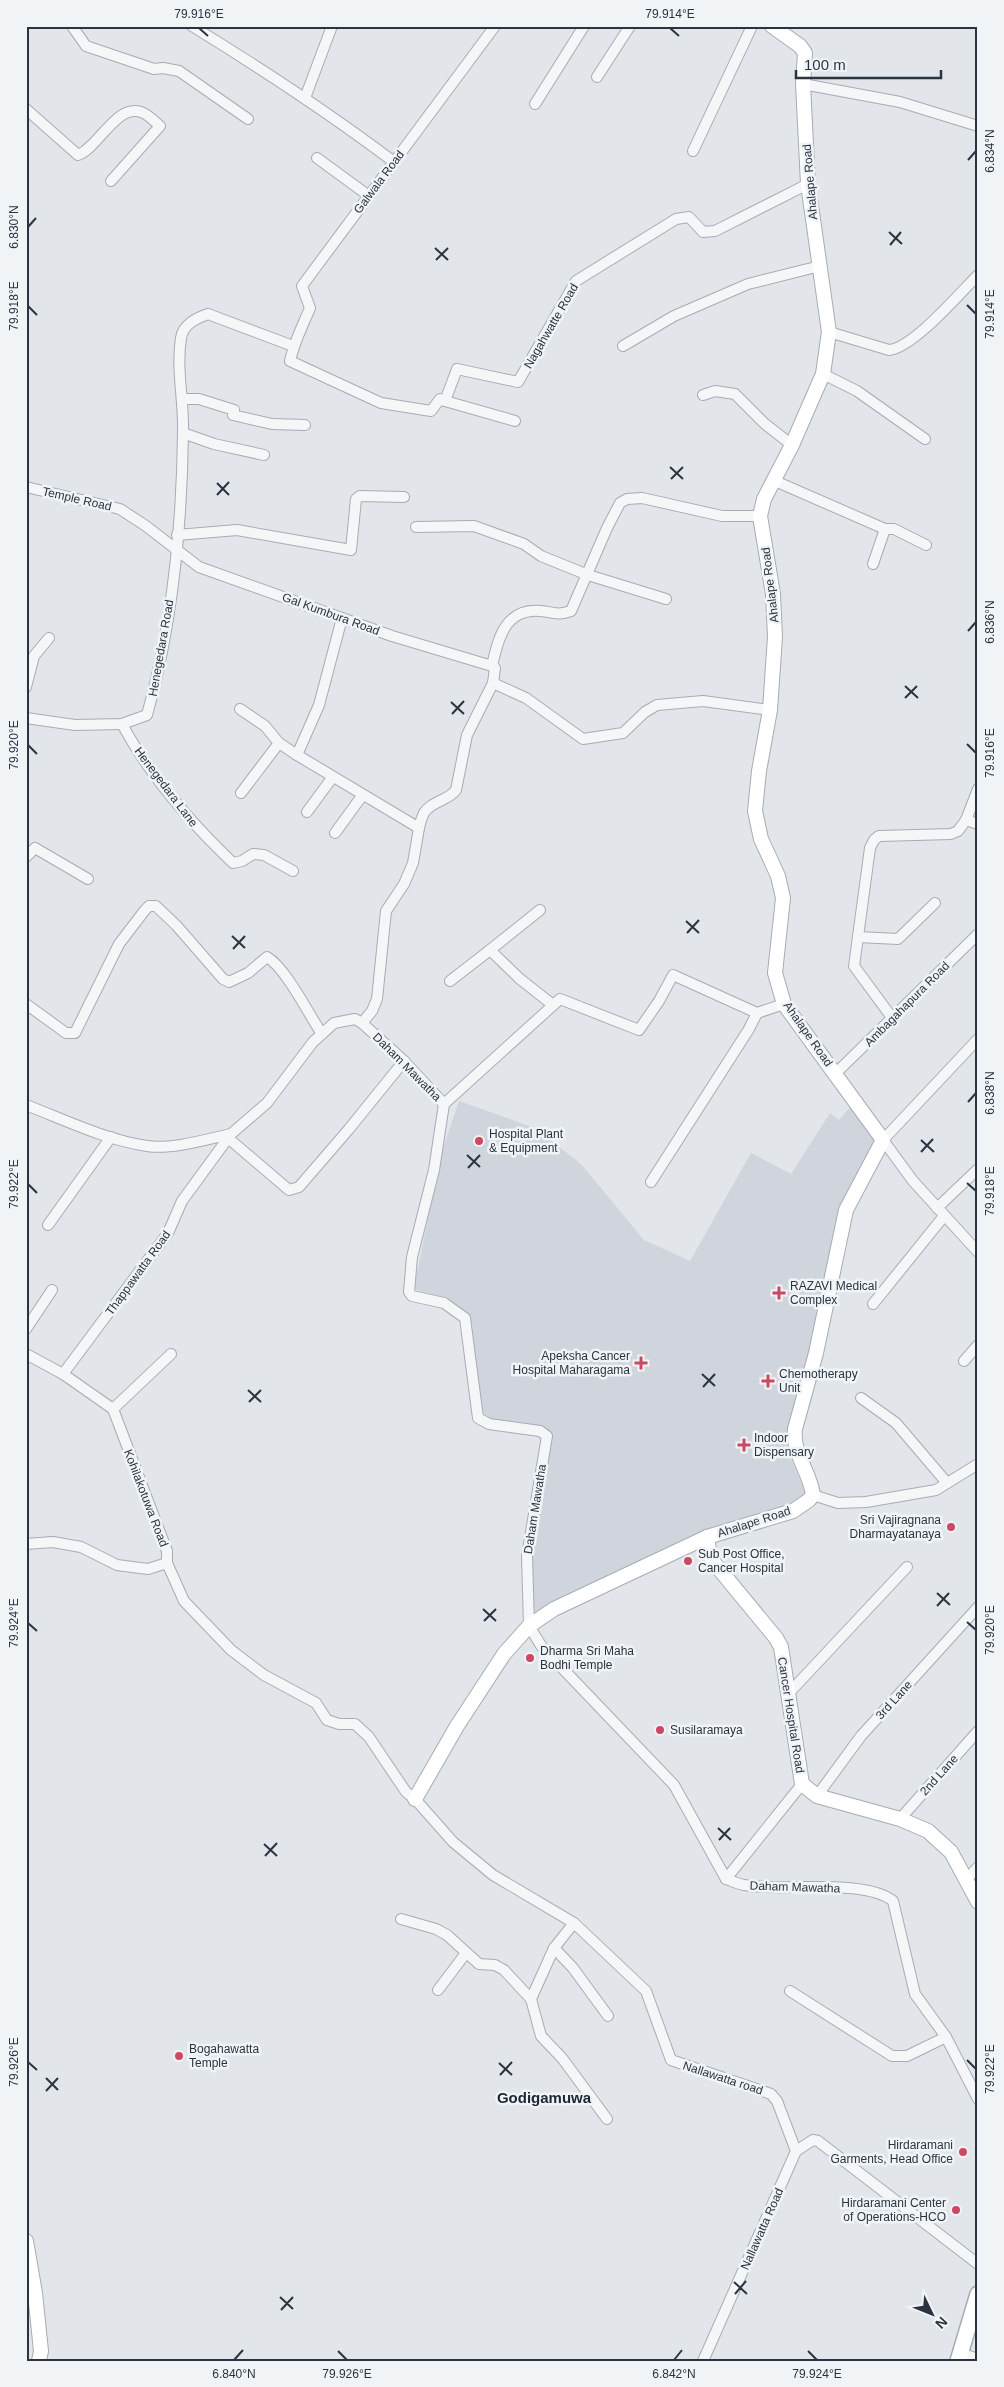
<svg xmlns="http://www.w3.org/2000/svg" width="1004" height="2387" font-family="Arial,sans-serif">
	<rect width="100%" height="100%" fill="#e2e5ea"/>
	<!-- built -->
	<polygon fill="#d0d4dc" points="459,1101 535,1128 581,1164 644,1240 690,1261 751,1153 791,1174 830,1113 839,1120 853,1104 879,1140 841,1211 787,1451 808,1496 797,1508 591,1587 533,1613 532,1535 550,1434 492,1420 482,1412 469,1313 442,1297 419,1291 414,1288 441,1154"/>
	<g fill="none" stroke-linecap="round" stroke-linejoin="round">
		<defs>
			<g id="street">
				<polyline points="72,26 86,46 154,69 163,68 179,71 248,119"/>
				<path d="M192,26C262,69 329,113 394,162"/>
				<path d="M495,26L302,286L310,308C303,325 294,342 290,361L381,403L431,411L440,399L445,401L457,369L518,382L576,281L676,219L689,217L703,232L715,231L808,184"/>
				<polyline points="597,77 630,26"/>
				<polyline points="803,84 900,102 978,126"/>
				<polyline points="305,98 332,26"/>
				<polyline points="535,104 584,26"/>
				<path d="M26,109L78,155C99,147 116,104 141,112C148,114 155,122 160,126L111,181"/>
				<polyline points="693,151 752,26"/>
				<polyline points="317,158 369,196"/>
				<path d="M829,332L889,350C913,348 959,294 978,275"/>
				<polyline points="623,346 674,316 748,284 820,266"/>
				<polyline points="823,374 857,391 925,439"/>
				<polyline points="703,395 715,391 735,394 765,424 792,445"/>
				<polyline points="183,399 199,399 234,410 233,415 272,424 305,425"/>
				<polyline points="445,401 515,421"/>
				<polyline points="183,433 214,444 264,455"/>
				<polyline points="775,481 885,529 894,529 926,545"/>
				<polyline points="26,487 120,509 146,526 199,567 392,636 492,666"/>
				<polyline points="416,527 474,526 524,544 541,556 588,575 666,599"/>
				<polyline points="177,535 237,530 351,550 356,499 360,496 404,497"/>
				<polyline points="873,564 885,529"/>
				<polyline points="493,683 526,698 583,739 623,733 645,712 657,705 703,701 770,710"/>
				<polyline points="26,687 34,656 49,638"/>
				<path d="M240,709L265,726L279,743L297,755L419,828C420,823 422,817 424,813C431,801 448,801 456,790L467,735L493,683L495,668L492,666C498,639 505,608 540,611C555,612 556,616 571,611L607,528L620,503L627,499L642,498L722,516H760"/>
				<path d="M26,718L75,725L122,724L147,715C172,626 182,524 183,432C184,401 176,369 181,338C183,324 197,318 208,314L293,346"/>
				<path d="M122,724C150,776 190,822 233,863L242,861L253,854L264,855L293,871"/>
				<polyline points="297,755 319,705 342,618"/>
				<polyline points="241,793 279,743"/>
				<polyline points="307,812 332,778"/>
				<polyline points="966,820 978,789"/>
				<polyline points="335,833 362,796"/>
				<polyline points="26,857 35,848 88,879"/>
				<polyline points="540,910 490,950 520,979 553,1005"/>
				<polyline points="858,937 898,939 935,903"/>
				<polyline points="450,981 490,950"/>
				<path d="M26,1004L66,1033H75L119,944L145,910L149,906H156L176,925L223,979L229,982L248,973L267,957C286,968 309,1015 322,1034"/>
				<polyline points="893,1019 854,966 870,848 874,840 879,836 951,834 958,831 966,820 978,824"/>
				<polyline points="362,1023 372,1011 377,999 386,911 404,884 413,863 419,828"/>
				<polyline points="978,1039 883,1140 913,1181 978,1252"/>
				<polyline points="836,1073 978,934"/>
				<polyline points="444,1104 560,999 639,1030 659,1001 673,975 757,1013 784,1004"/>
				<path d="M26,1105C65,1120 106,1140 147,1146C171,1150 208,1139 231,1134"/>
				<polyline points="228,1138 289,1190 299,1187 349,1129 404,1061"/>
				<polyline points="651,1182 749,1029 757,1013"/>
				<polyline points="937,1208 978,1169"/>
				<polyline points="48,1225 111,1137"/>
				<polyline points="873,1304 944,1216"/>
				<polyline points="26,1329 52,1290"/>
				<path d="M26,1354L63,1374L168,1233L182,1201L231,1134L267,1103L313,1042L334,1023L355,1019L362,1023L404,1061L444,1104L434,1170L412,1257L409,1292L412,1296L444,1303L465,1318L478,1418L489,1424L540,1431L547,1436L527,1556L529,1626L542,1647L674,1785L726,1879C732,1881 738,1884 744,1885C781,1892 865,1878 893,1901L915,1994L946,2037L978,2099"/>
				<polyline points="964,1361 978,1345"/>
				<polyline points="861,1398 896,1423 947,1483"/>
				<polyline points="113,1409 171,1354"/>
				<polyline points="813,1495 838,1503 866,1502 936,1490 978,1464"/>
				<polyline points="26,1544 53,1542 81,1547 117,1565 148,1569 167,1563 167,1551 113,1409 63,1374"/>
				<polyline points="167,1563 184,1601 231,1650 264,1675 316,1703 327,1720 339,1724 355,1724 369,1737 406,1792 415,1799 453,1842 493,1875 574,1923 646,1991 671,2060 771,2094 777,2101 796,2151 813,2140 818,2141 978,2264"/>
				<polyline points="788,1694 907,1567"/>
				<polyline points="817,1796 861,1736 978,1607"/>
				<polyline points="900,1819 978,1731"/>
				<polyline points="726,1879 802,1784"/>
				<polyline points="966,1880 978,1867"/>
				<polyline points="401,1919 436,1929 447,1935 479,1964 495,1965 504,1970 531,1999"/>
				<polyline points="574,1923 554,1948 531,1999 541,2036 562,2058 607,2119"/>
				<polyline points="554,1948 573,1968 608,2016"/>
				<polyline points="438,1990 466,1953"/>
				<polyline points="790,1991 892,2056 907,2056 946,2037"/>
				<polyline points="960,2353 978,2359"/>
				<polyline points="703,2361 796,2151"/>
			</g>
			<g id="secondary">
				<polyline points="707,1537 710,1556 715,1564 776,1638 781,1647 802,1784 817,1796 900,1819 928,1831 951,1852 978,1902"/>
				<path d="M415,1799L457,1726L504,1654L529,1626L554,1609L707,1537L793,1511L809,1500L813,1495C810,1471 792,1454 795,1429L816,1353L846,1210L883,1140L784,1004L775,973L783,898L778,876L761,839L755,811L759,771L770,710L775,637L773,594L760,516L764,499L792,445L823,374L829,332L808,184L803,84L805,53L800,46L772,26"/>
				<polyline points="26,2241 35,2293 41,2351 39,2361"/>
			</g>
			<polyline id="primary" points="958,2361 978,2294"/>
		</defs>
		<!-- street casing -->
		<use href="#street" stroke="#a7acb4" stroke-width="12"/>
		<!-- secondary casing -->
		<use href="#secondary" stroke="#a7acb4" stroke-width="16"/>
		<!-- primary casing -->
		<use href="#primary" stroke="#a1aab5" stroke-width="18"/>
		<!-- street -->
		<use href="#street" stroke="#f4f6f8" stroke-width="10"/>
		<!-- secondary -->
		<use href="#secondary" stroke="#fff" stroke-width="14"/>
		<!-- primary -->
		<use href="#primary" stroke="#fff" stroke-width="15"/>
	</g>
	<!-- ticks -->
	<path fill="none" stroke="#2a3441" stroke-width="2" d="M199,28L208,36M670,28L679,36M968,160L976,151M28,227L36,218M889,232L902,244M890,245L901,232M435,248L448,260M436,260L448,248M967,305L976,314M28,306L37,315M670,467L683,479M671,479L683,467M217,483L229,495M217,495L229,482M968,631L976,622M905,686L918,698M905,698L917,686M451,702L464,714M452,714L464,701M967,744L976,753M28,745L37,754M686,921L699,933M687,933L699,920M232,936L245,948M233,949L245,936M968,1102L976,1093M921,1140L934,1152M921,1152L933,1139M467,1155L480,1167M468,1168L480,1155M967,1183L976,1191M28,1184L37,1193M702,1374L715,1386M703,1387L715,1374M248,1390L261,1402M249,1402L261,1390M937,1593L950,1605M937,1606L949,1593M483,1609L496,1621M484,1621L496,1609M967,1622L976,1630M28,1623L37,1631M718,1828L731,1840M719,1840L730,1828M264,1844L277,1856M265,1856L277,1843M967,2060L976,2069M28,2062L37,2070M499,2063L512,2075M500,2075L512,2062M46,2078L58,2090M46,2091L58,2078M734,2282L747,2294M735,2294L746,2281M280,2297L293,2309M281,2310L293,2297M338,2351L347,2360M808,2351L817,2360M234,2360L243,2350M674,2360L682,2350"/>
	<!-- markers -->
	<g fill="#cb4a63" stroke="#f1f4f7" stroke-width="2">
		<circle cx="479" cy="1141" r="5"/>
		<path d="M776.5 1285.5h5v5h5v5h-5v5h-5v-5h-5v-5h5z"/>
		<path d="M638.5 1355.5h5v5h5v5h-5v5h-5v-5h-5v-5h5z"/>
		<path d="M765.5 1373.5h5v5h5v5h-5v5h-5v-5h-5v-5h5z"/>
		<path d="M741.5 1437.5h5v5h5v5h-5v5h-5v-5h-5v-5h5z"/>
		<circle cx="951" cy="1527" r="5"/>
		<circle cx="688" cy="1561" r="5"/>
		<circle cx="530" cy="1658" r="5"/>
		<circle cx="660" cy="1730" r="5"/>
		<circle cx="179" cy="2056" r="5"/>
		<circle cx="963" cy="2152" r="5"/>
		<circle cx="956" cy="2210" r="5"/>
	</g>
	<g text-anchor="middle" stroke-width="5" stroke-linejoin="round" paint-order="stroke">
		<!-- street labels -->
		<g font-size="12" fill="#2a3441" stroke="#f1f4f7">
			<text transform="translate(379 182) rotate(-53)" y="4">Galwala Road</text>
			<text transform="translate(810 182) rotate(-95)" y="4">Ahalape Road</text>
			<text transform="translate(551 326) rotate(-60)" y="4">Nagahwatte Road</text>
			<text transform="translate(77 499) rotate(13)" y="4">Temple Road</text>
			<text transform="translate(770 585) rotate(-97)" y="4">Ahalape Road</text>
			<text transform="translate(331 614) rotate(20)" y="4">Gal Kumbura Road</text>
			<text transform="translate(161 648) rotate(-80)" y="4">Henegedara Road</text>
			<text transform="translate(166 787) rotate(53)" y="4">Henegedara Lane</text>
			<text transform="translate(907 1004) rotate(-45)" y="4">Ambagahapura Road</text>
			<text transform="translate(808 1034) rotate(55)" y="4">Ahalape Road</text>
			<text transform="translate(407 1067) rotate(45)" y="4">Daham Mawatha</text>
			<text transform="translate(138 1273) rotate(-54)" y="4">Thappawatta Road</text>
			<text transform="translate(146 1498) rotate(69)" y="4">Kohilakotuwa Road</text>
			<text transform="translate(535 1509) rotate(-81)" y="4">Daham Mawatha</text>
			<text transform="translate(754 1522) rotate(-18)" y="4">Ahalape Road</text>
			<text transform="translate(894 1700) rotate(-48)" y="4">3rd Lane</text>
			<text transform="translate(791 1715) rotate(81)" y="4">Cancer Hospital Road</text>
			<text transform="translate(939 1775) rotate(-48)" y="4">2nd Lane</text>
			<text transform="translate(795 1887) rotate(2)" y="4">Daham Mawatha</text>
			<text transform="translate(723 2078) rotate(18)" y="4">Nallawatta road</text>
			<text transform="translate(762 2229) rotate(-66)" y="4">Nallawatta Road</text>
		</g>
		<!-- poi labels -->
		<g font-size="12" fill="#2a3441" stroke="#f1f4f7" text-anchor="start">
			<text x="489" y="1138">Hospital Plant<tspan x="489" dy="14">&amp; Equipment</tspan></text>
			<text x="790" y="1290">RAZAVI Medical<tspan x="790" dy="14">Complex</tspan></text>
			<text x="630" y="1360" text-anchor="end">Apeksha Cancer<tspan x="630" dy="14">Hospital Maharagama</tspan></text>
			<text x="779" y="1378">Chemotherapy<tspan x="779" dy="14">Unit</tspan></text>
			<text x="754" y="1442">Indoor<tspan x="754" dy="14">Dispensary</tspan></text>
			<text x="941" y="1524" text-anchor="end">Sri Vajiragnana<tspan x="941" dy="14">Dharmayatanaya</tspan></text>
			<text x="698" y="1558">Sub Post Office,<tspan x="698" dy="14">Cancer Hospital</tspan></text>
			<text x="540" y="1655">Dharma Sri Maha<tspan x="540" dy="14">Bodhi Temple</tspan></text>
			<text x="670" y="1734">Susilaramaya</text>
			<text x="189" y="2053">Bogahawatta<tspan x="189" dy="14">Temple</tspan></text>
			<text x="953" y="2149" text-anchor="end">Hirdaramani<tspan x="953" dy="14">Garments, Head Office</tspan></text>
			<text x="946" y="2207" text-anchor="end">Hirdaramani Center<tspan x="946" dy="14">of Operations-HCO</tspan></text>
		</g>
		<!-- quarter labels -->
		<g font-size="15" font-weight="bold" fill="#1c2532" stroke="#f1f4f7">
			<text x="544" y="2103">Godigamuwa</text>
		</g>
	</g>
	<!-- border -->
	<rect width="1004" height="2387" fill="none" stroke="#f1f4f7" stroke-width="55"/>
	<!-- north arrow -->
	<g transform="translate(932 2314) rotate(133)" stroke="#f1f4f7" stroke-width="4" paint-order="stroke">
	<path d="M0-4L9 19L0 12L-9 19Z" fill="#2a3441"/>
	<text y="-8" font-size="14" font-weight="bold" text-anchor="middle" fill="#2a3441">N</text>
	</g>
	<!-- scale -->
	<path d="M796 70v8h145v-8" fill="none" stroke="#2a3441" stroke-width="2.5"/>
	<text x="804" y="70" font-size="15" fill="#2a3441" stroke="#f1f4f7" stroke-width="4" paint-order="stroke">100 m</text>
	<rect x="28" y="28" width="948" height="2332" fill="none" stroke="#2a3441" stroke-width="2"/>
	<g font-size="12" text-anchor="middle" fill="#2a3441">
		<text x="199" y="18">79.916°E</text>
		<text x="670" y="18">79.914°E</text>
		<text transform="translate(990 151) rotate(-90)" y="4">6.834°N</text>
		<text transform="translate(14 227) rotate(-90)" y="4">6.830°N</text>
		<text transform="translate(14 306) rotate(-90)" y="4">79.918°E</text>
		<text transform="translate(990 314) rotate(-90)" y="4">79.914°E</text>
		<text transform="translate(990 622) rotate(-90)" y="4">6.836°N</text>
		<text transform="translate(14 745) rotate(-90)" y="4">79.920°E</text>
		<text transform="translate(990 753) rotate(-90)" y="4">79.916°E</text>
		<text transform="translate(990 1093) rotate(-90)" y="4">6.838°N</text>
		<text transform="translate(14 1184) rotate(-90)" y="4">79.922°E</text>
		<text transform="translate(990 1191) rotate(-90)" y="4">79.918°E</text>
		<text transform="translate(14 1623) rotate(-90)" y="4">79.924°E</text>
		<text transform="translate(990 1630) rotate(-90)" y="4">79.920°E</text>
		<text transform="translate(14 2062) rotate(-90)" y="4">79.926°E</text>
		<text transform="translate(990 2069) rotate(-90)" y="4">79.922°E</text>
		<text x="234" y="2378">6.840°N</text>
		<text x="347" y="2378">79.926°E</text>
		<text x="674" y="2378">6.842°N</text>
		<text x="817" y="2378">79.924°E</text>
	</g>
</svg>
